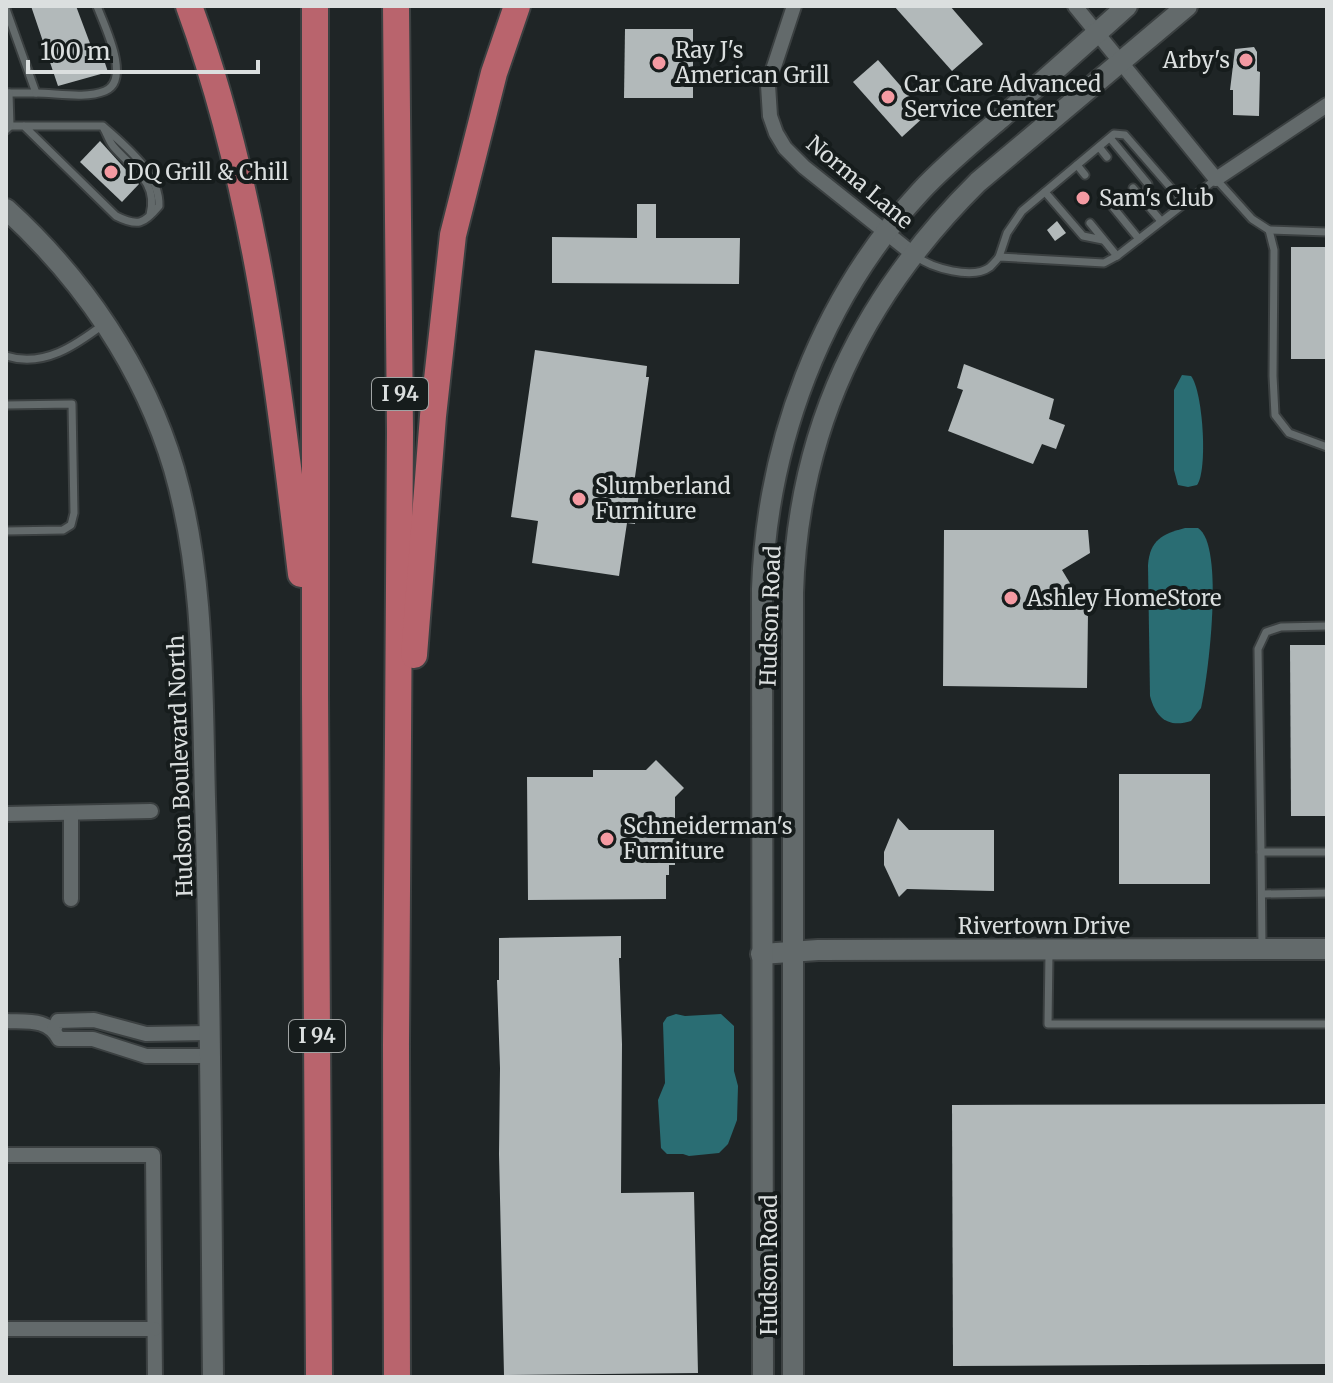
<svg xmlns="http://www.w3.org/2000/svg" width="1333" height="1383" font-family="Merriweather,serif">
	<rect width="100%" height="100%" fill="#1f2526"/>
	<!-- water -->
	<g fill="#2a6d73">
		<path d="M1182,375L1191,376C1203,391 1208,470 1197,485L1188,487L1178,485L1174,470V390Z"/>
		<path d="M1185,528H1198C1225,545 1208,677 1201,708L1191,721C1169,728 1156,719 1150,696L1148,565C1150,540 1162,534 1185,528Z"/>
		<polygon points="676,1014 685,1016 721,1014 734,1026 734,1071 738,1086 737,1120 728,1144 719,1153 689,1156 683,1154 667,1154 661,1148 658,1100 665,1083 663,1023 667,1017"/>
	</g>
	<!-- building -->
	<g fill="#b2b9ba">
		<polygon points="31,6 76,6 91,46 99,45 108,72 58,86"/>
		<polygon points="894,6 950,6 983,44 952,71"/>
		<polygon points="625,29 693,29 693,98 624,98"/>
		<polygon points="1254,47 1257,52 1257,71 1260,72 1259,116 1233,115 1233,90 1230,90 1235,49"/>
		<polygon points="878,60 926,115 902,137 853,82"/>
		<polygon points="100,141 139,184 122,202 80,162"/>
		<polygon points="637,204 656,204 656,238 740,238 739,284 552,283 552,237 637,238"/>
		<polygon points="1057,221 1066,233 1055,241 1047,230"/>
		<rect x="1291" y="247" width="36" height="112"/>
		<polygon points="535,350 647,366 646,377 649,377 634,484 640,485 635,524 627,523 619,576 532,563 538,521 511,517"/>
		<polygon points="964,364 1054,399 1049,419 1065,425 1056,449 1042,444 1033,464 948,431 963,390 957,388"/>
		<polygon points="944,530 1088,530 1090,553 1062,570 1088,613 1087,688 943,686"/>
		<polygon points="1290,645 1327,645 1327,816 1291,816"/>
		<polygon points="656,760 684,788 675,797 675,865 669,865 669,875 666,875 666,899 528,900 527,777 593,777 593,770 646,770"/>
		<rect x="1119" y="774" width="91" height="110"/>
		<polygon points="898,818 909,830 994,830 994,891 907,889 899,897 884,865 884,852"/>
		<polygon points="621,936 621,958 619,958 622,1044 621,1193 694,1192 698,1373 504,1375 499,1154 500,1068 497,980 499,980 499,938"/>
		<polygon points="1327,1104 1327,1364 953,1366 952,1105"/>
	</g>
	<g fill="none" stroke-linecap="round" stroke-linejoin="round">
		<defs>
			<g id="lane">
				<polyline points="6,9 36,93 6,93"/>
				<path d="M36,93C56,93 86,99 105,91C132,80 104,25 97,6"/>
				<path d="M10,126H103C125,146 160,173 159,206C144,224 138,227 116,216L24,126"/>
				<path d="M104,129C107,134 109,141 113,146C131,168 159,181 150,215"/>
				<polyline points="6,130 10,126 9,93"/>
				<polyline points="1110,138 1148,184 1146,203"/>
				<polyline points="1099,147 1107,157"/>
				<polyline points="1077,165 1085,175"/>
				<polyline points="1133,188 1161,221"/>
				<polyline points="1045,192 1083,236 1103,240"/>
				<polyline points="1112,206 1139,239"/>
				<polyline points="1090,223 1117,256"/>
				<polyline points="1269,230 1274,250 1273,376 1275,415 1289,433 1327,447"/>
				<path d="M916,256C931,268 973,280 990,267C993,264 996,261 999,257L1104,263L1117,256L1216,179L1252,219L1269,230L1327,232"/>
				<polyline points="999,257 1007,233 1022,211 1114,134 1125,135 1184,203"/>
				<path d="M6,356C44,368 76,345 104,324"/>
				<polyline points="6,405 72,404 74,513 71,525 63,530 6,531"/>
				<polyline points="1261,852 1258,649 1266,632 1281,627 1327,626"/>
				<polyline points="1262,894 1327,893"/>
				<polyline points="1262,947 1261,852 1327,852"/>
				<polyline points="1049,954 1048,1024 1327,1024"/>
			</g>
			<g id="street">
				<polyline points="794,6 768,85 770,116 776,133 785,148 804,167 913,254"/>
				<polyline points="1075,6 1216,179 1327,105"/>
				<polyline points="6,814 151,811"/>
				<polyline points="71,899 71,813"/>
				<path d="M6,1021C27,1022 48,1018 59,1039H93L146,1056H209"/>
				<polyline points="54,1029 58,1021 94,1020 146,1034 209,1033"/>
				<polyline points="6,1155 153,1155 155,1377"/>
				<polyline points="6,1329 154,1329"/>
			</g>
			<g id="secondary">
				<path d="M6,209C83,279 144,368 174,469C205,576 202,688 205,799C211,991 211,1184 213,1377"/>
				<polyline points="761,954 818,950 1327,949"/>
				<path d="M763,1377L762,589C767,444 820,300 920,192C944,166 973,142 1000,119C1043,81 1085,44 1127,6"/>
				<path d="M793,1377V593C798,429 862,297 978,182L1187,6"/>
			</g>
			<g id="highway">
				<path d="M189,6C256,189 278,381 301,574"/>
				<polyline points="315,6 315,694 319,1377"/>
				<polyline points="396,6 400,432 396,1045 397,1377"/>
				<polyline points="414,655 433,416 453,235 494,73 517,6"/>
			</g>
		</defs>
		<!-- lane casing -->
		<use href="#lane" stroke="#3b4041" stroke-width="11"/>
		<!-- street casing -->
		<use href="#street" stroke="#3b4041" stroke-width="18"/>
		<!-- secondary casing -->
		<use href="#secondary" stroke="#3b4041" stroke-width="24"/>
		<!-- highway casing -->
		<use href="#highway" stroke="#3b4041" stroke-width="30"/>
		<!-- lane -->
		<use href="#lane" stroke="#636a6b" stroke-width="7"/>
		<!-- street -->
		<use href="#street" stroke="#636a6b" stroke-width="14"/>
		<!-- secondary -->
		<use href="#secondary" stroke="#636a6b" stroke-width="20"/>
		<!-- highway -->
		<use href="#highway" stroke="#b9646d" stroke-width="26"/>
	</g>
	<!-- markers -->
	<g fill="#f49aa2" stroke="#161c1c" stroke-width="3">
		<circle cx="1246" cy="60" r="8"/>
		<circle cx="659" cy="63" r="8"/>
		<circle cx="888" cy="97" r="8"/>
		<circle cx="111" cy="172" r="8"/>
		<circle cx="1083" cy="198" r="8"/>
		<circle cx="579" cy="499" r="8"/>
		<circle cx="1011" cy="598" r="8"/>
		<circle cx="607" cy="839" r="8"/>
	</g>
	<g text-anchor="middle" stroke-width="8" stroke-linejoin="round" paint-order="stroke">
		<!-- shield labels -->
		<g fill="#161c1c" stroke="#a0a4a4" stroke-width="2">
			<rect x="372" y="378" width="56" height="32" rx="6"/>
			<rect x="289" y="1020" width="56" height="32" rx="6"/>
		</g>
		<g font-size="20" font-weight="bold" fill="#dbdfdf">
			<text x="400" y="401">I 94</text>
			<text x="317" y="1043">I 94</text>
		</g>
		<!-- poi labels -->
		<g font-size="22" fill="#dbdfdf" stroke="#161c1c" text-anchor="start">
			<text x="675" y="58">Ray J's<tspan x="675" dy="25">American Grill</tspan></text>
			<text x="1230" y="68" text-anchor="end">Arby's</text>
			<text x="904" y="92">Car Care Advanced<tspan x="904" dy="25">Service Center</tspan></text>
			<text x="127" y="180">DQ Grill &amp; Chill</text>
			<text x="1099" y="206">Sam's Club</text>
			<text x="595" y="494">Slumberland<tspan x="595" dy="25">Furniture</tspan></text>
			<text x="1027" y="606">Ashley HomeStore</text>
			<text x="623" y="834">Schneiderman's<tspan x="623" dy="25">Furniture</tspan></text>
		</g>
		<!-- street labels -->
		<g font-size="22" fill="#dbdfdf" stroke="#161c1c">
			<text transform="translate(860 182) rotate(40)" y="8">Norma Lane</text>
			<text transform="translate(770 616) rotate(-88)" y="8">Hudson Road</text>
			<text transform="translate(180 766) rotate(-92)" y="8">Hudson Boulevard North</text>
			<text x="1044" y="934">Rivertown Drive</text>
			<text transform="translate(769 1265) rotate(-90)" y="8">Hudson Road</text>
		</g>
	</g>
	<!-- border -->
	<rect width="1333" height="1383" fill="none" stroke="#dbdfdf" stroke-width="16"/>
	<!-- scale -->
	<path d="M28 60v12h230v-12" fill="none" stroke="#dbdfdf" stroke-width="4"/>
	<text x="40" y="60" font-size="24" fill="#dbdfdf" stroke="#161c1c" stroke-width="6" paint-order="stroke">100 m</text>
</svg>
